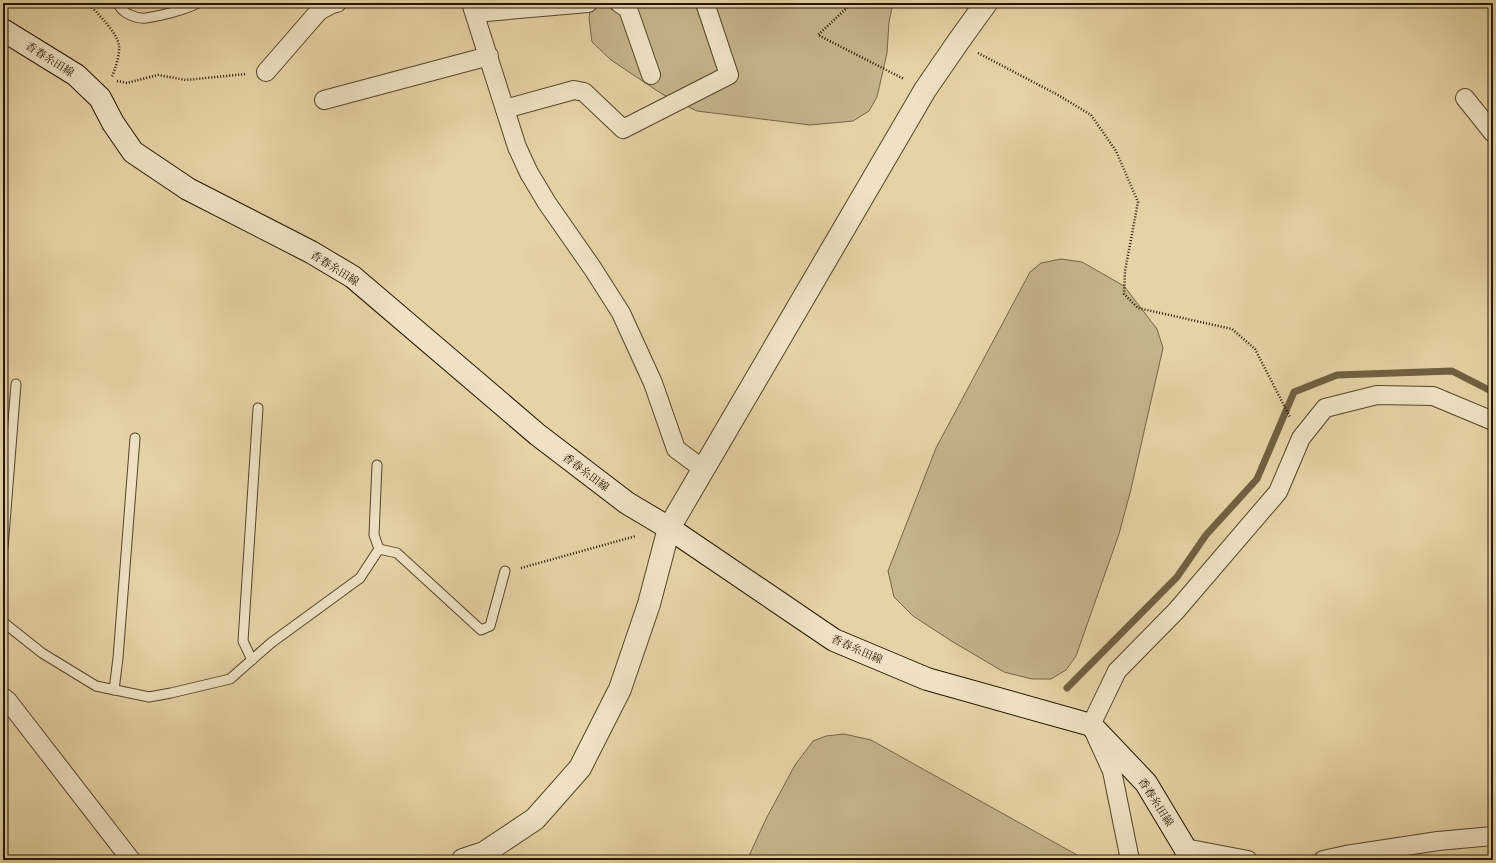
<svg xmlns="http://www.w3.org/2000/svg" width="1496" height="863" font-family="'IM FELL English','Noto Serif JP',serif">
	<rect width="100%" height="100%" fill="#e6d3a5"/>
	<filter id="stains"><feTurbulence type="fractalNoise" baseFrequency=".005" numOctaves="4"/><feColorMatrix values="0 0 0 0 .2 0 0 0 0 .09 0 0 0 0 .02 0 0 0 .5 -.17"/></filter>
	<radialGradient id="worn" r=".72"><stop offset=".6" stop-color="#630" stop-opacity="0"/><stop offset="1" stop-color="#630" stop-opacity=".3"/></radialGradient>
	<!-- green -->
	<g fill="#c5b389" stroke="#746444">
		<polygon points="591,3 893,3 889,22 887,53 877,97 869,111 853,121 810,125 697,111 662,94 611,60 592,42 589,18"/>
		<polygon points="1061,259 1082,262 1124,286 1157,329 1163,348 1131,489 1119,534 1076,656 1066,670 1051,679 1032,679 1004,672 953,642 913,616 894,597 888,571 936,448 1030,272 1041,263"/>
		<polygon points="844,734 871,740 1086,860 747,860 767,817 795,765 813,741 826,736"/>
	</g>
	<g fill="none" stroke-linecap="round" stroke-linejoin="round">
		<!-- stream -->
		<polyline stroke="#706041" stroke-width="7" points="1067,688 1177,577 1206,535 1257,479 1294,392 1337,375 1452,371 1493,392"/>
		<defs>
			<g id="service">
				<path d="M118,3C121,13 136,19 146,18C160,16 185,10 198,3"/>
				<polyline points="377,465 374,535 379,549"/>
				<polyline points="3,548 16,384"/>
				<polyline points="3,622 42,653 96,686 149,697 171,693 230,679 271,643 360,578 379,549 397,553 481,630 490,626 505,571"/>
				<polyline points="252,660 243,641 258,408"/>
				<polyline points="114,690 118,658 135,438"/>
			</g>
			<g id="minor">
				<polyline points="471,3 517,147 529,173 547,203 593,269 621,313 653,383 676,449 703,469"/>
				<polyline points="619,3 628,9 651,75"/>
				<polyline points="475,13 588,3"/>
				<polyline points="266,72 319,11 332,4 337,3"/>
				<polyline points="1465,98 1493,133"/>
				<polyline points="324,100 489,56"/>
				<polyline points="505,109 574,90 584,92 623,129 729,75 705,3"/>
				<polyline points="3,697 8,701 131,860"/>
				<polyline points="1185,848 1248,860"/>
				<polyline points="1130,860 1112,771 1091,725 1117,671 1176,611 1278,492 1301,438 1325,408 1377,395 1433,396 1493,421"/>
				<polyline points="1323,860 1346,855 1438,841 1493,836"/>
			</g>
			<polyline id="tertiary" points="463,860 484,853 535,819 580,768 620,689 649,604 669,528 925,90 958,42 986,3"/>
			<polyline id="secondary" points="3,30 76,75 100,98 113,123 133,152 188,189 311,252 353,277 538,435 627,503 669,528 834,640 927,679 1091,725 1146,783 1185,848 1189,860"/>
		</defs>
		<!-- service casing -->
		<use href="#service" stroke="#544429" stroke-width="11"/>
		<!-- minor casing -->
		<use href="#minor" stroke="#544429" stroke-width="20"/>
		<!-- tertiary casing -->
		<use href="#tertiary" stroke="#544429" stroke-width="24"/>
		<!-- secondary casing -->
		<use href="#secondary" stroke="#231400" stroke-width="24"/>
		<!-- path -->
		<g stroke="#231400" stroke-width="2.5" stroke-dasharray="1 2" stroke-linecap="butt">
			<path d="M88,3C97,13 118,33 119,46C120,56 115,68 112,77"/>
			<polyline points="852,3 818,35 904,79"/>
			<polyline points="978,53 1058,95 1091,115 1116,151 1138,202 1125,271 1124,294 1138,308 1232,329 1255,349 1290,417"/>
			<polyline points="117,81 127,83 158,75 186,80 246,74"/>
			<polyline points="521,568 636,536"/>
		</g>
		<!-- service -->
		<use href="#service" stroke="#efe2c4" stroke-width="9"/>
		<!-- minor -->
		<use href="#minor" stroke="#efe2c4" stroke-width="18"/>
		<!-- tertiary -->
		<use href="#tertiary" stroke="#efe2c4" stroke-width="22"/>
		<!-- secondary -->
		<use href="#secondary" stroke="#efe2c4" stroke-width="22"/>
	</g>
	<g text-anchor="middle" stroke-width="3" stroke-linejoin="round" paint-order="stroke">
		<!-- street labels -->
		<g font-size="11" fill="#231400" stroke="#efe2c4">
			<text transform="translate(50 59) rotate(32)" y="4">香春糸田線</text>
			<text transform="translate(335 268) rotate(32)" y="4">香春糸田線</text>
			<text transform="translate(586 472) rotate(37)" y="4">香春糸田線</text>
			<text transform="translate(857 649) rotate(24)" y="4">香春糸田線</text>
			<text transform="translate(1156 802) rotate(57)" y="4">香春糸田線</text>
		</g>
	</g>
	<!-- margin -->
	<rect width="1496" height="863" fill="none" stroke="#e6d3a5" stroke-width="16"/>
	<rect x="4" y="4" width="1488" height="855" fill="none" stroke="#231400" stroke-width="2"/>
	<rect x="8" y="8" width="1480" height="847" fill="none" stroke="#231400"/>
	<rect width="100%" height="100%" filter="url(#stains)"/>
	<rect width="100%" height="100%" fill="url(#worn)"/>
</svg>
